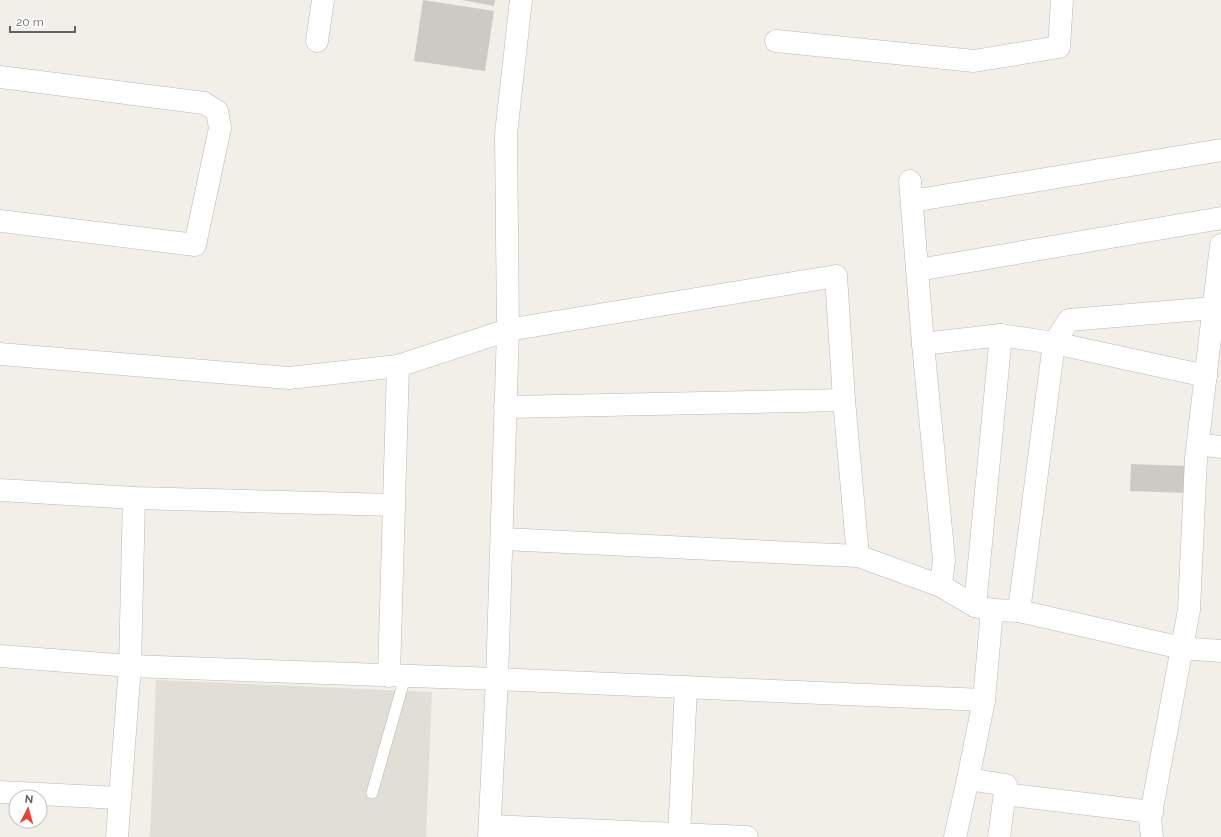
<svg xmlns="http://www.w3.org/2000/svg" width="1221" height="837" font-family="Raleway,sans-serif">
	<rect width="100%" height="100%" fill="#f1efe8"/>
	<!-- education -->
	<polygon fill="#e1ded6" points="156,680 432,692 426,837 150,837"/>
	<!-- building -->
	<g fill="#cccac5">
		<polygon points="423,0 494,11 485,71 414,61"/>
		<polygon points="462,0 495,0 494,6"/>
		<polygon points="1131,464 1188,466 1187,493 1130,491"/>
	</g>
	<g fill="none" stroke-linecap="round" stroke-linejoin="round">
		<defs>
			<polyline id="service" points="372,793 405,677"/>
			<g id="minor">
				<polyline points="317,41 323,0"/>
				<polyline points="776,41 974,61 1059,47 1062,0"/>
				<polyline points="0,77 204,103 217,111 220,128 195,245 0,221"/>
				<polyline points="910,181 923,344 944,560 941,586"/>
				<polyline points="912,201 1221,150"/>
				<polyline points="918,270 1221,218"/>
				<polyline points="923,344 1001,335 1054,343 1069,320 1214,308"/>
				<polyline points="0,354 289,378 398,366 508,330 836,276 844,400 858,556"/>
				<polyline points="505,407 844,400"/>
				<polyline points="1198,444 1221,447"/>
				<polyline points="0,490 134,498 393,505"/>
				<polyline points="502,539 858,556 941,586 975,606 992,610"/>
				<polyline points="975,606 1001,335"/>
				<polyline points="1019,611 1182,648 1221,651"/>
				<polyline points="0,656 130,666 497,679 984,700"/>
				<polyline points="389,676 398,366"/>
				<polyline points="968,779 984,700 992,610 1019,611 1054,343 1206,376"/>
				<polyline points="0,792 119,798"/>
				<polyline points="1005,794 1152,812"/>
				<polyline points="490,826 747,837"/>
				<polyline points="117,837 130,666 134,498"/>
				<polyline points="489,837 497,679 508,330 506,134 521,0"/>
				<polyline points="679,837 686,687"/>
				<polyline points="955,837 968,779 1006,785 999,837"/>
				<polyline points="1152,837 1150,819 1189,610 1196,458 1221,245"/>
			</g>
		</defs>
		<!-- service casing -->
		<use href="#service" stroke="#b5b8bc" stroke-width="12"/>
		<!-- minor casing -->
		<use href="#minor" stroke="#b5b8bc" stroke-width="23"/>
		<!-- service -->
		<use href="#service" stroke="#fff" stroke-width="11"/>
		<!-- minor -->
		<use href="#minor" stroke="#fff" stroke-width="22"/>
	</g>
	<!-- north arrow -->
	<g transform="translate(28 809) rotate(6)"><circle r="19" fill="#ffffff" stroke="#bfc1c3"/>
	<path d="M0-3L7 15L0 10L-7 15Z" fill="#ea4335"/>
	<text y="-6" font-size="11" font-weight="bold" text-anchor="middle" fill="#5f6368">N</text>
	</g>
	<!-- scale -->
	<path d="M10 26v6h65v-6" fill="none" stroke="#5f6368" stroke-width="2"/>
	<text x="16" y="26" font-size="12" fill="#5f6368" stroke="#ffffff" stroke-width="3" paint-order="stroke">20 m</text>
</svg>
